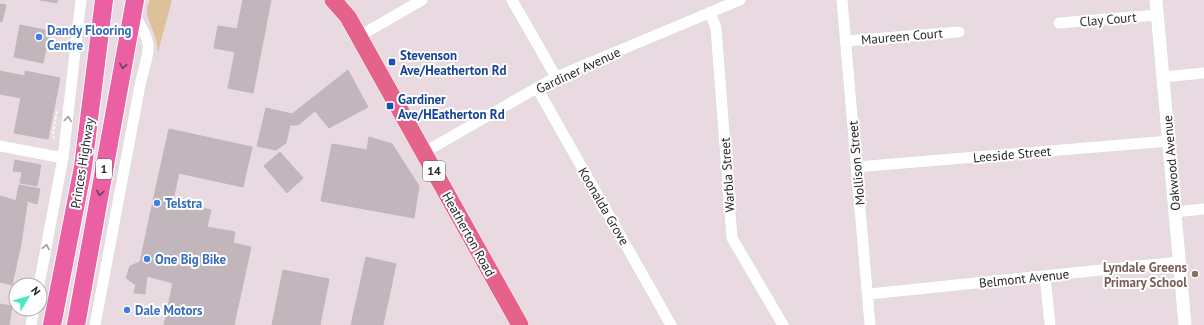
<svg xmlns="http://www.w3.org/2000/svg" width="1204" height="325" font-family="'PT Sans',sans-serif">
	<rect width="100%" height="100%" fill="#e9dae1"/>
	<!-- green -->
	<path fill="#dcc19a" d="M150,0H172L158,52C157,48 157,44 156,40C153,26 142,15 150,0Z"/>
	<!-- building -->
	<g fill="#c1b6bb" stroke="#c4b4bb">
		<polygon points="40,0 57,0 57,3"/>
		<polygon points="243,0 271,0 253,93 228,88 235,52 214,48 218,26 237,29"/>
		<polygon points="0,4 6,5 2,22 0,21"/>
		<polygon points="20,25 50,31 43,63 14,57"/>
		<polygon points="348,70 368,107 329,128 315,111 298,125 290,125 286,143 276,150 257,146 266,108 292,114"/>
		<polygon points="0,71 25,76 25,71 60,78 48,139 14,133 21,98 0,94"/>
		<polygon points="169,129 252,147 243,187 160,169"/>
		<polygon points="369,137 392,144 419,186 414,218 321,201 332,144 367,150"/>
		<polygon points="280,152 303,178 287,193 264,166"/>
		<polygon points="15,160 41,165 37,186 20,183 22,172 13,171"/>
		<polygon points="160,169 179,173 173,200 211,210 207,227 235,232 233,243 251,247 234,325 164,325 173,283 147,276 145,294 134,293 136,285 126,278 130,266 140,262"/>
		<polygon points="19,185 40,189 37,204 27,201 27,204 16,201"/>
		<polygon points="0,196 27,204 21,244 0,239"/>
		<polygon points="0,239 21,244 12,285 0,282"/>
		<polygon points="366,257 396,264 383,325 351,325"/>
		<polygon points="283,270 329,279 320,325 272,325"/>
		<polygon points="0,304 12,306 9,325 0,325"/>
	</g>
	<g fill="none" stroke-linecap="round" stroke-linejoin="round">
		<defs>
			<g id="minor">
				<polyline points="512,0 556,77"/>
				<polyline points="842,0 870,325"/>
				<polyline points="710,12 716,28 732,238 783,325"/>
				<polyline points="1059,23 1157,15"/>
				<polyline points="358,37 422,0"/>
				<polyline points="845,41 959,32"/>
				<polyline points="1164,77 1204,73"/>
				<polyline points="537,88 671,325"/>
				<polyline points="0,146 63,158"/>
				<polyline points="423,153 556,77 740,0"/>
				<polyline points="856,167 1169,141"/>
				<polyline points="1175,212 1204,209"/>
				<polyline points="1045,276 1050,325"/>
				<polyline points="39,285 63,158 81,0"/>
				<polyline points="869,294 1179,262"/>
				<polyline points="31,325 34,309"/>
				<path d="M95,325L140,85C148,48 156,48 133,13"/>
			</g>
			<polyline id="tertiary" points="1156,0 1185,325"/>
			<polyline id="primary" points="333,0 348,17 520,325"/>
			<g id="trunk">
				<polyline points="52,325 83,167 104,0"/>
				<polyline points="76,325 135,0"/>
			</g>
		</defs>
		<!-- minor casing -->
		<use href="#minor" stroke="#cfdfdb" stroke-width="12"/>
		<!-- tertiary casing -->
		<use href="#tertiary" stroke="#cfdfdb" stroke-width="14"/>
		<!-- primary casing -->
		<use href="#primary" stroke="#fff" stroke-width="18"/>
		<!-- trunk casing -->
		<use href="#trunk" stroke="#fff" stroke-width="20"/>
		<!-- path -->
		<polyline stroke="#fff" stroke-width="1.5" stroke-dasharray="3 2" stroke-linecap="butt" points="54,139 53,133 57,111"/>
		<!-- minor -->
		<use href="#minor" stroke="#fff" stroke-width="11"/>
		<!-- tertiary -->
		<use href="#tertiary" stroke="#fff" stroke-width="13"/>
		<!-- primary -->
		<use href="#primary" stroke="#e5638a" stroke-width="17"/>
		<!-- trunk -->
		<use href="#trunk" stroke="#eb60a2" stroke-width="18"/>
	</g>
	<!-- one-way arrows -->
	<defs><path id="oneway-chevron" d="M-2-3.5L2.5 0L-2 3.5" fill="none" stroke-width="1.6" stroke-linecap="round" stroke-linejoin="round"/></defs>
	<g stroke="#753e58">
		<use href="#oneway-chevron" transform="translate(123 66) rotate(100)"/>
		<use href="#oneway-chevron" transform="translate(100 193) rotate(100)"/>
	</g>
	<g stroke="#9e9e9e">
		<use href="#oneway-chevron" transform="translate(68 119) rotate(-83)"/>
		<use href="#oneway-chevron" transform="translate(46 247) rotate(-79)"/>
	</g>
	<!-- markers -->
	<g fill="#3f7fe0" stroke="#fff" stroke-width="1.5">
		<circle cx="39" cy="37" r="4"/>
		<circle cx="157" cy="203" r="4"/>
		<circle cx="147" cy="259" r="4"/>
		<circle cx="127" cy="310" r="4"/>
	</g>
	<g fill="#1a4fb4" stroke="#fff" stroke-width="1.5">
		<rect x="388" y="58" width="8" height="8" rx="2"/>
		<rect x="386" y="102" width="8" height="8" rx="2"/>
	</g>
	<circle fill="#8d6e63" stroke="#fff" stroke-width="1.5" cx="1195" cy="274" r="4"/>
	<g text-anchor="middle" stroke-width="4" stroke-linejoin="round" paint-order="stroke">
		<!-- shield labels -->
		<g fill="#fff" stroke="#686868" stroke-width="1">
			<rect x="96" y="159" width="16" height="20" rx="3"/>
			<rect x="423" y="161" width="22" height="20" rx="3"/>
		</g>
		<g font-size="12" font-weight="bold" fill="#272727">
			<text x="104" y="173">1</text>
			<text x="434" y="175">14</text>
		</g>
		<!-- street labels -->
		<g font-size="13" fill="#272727" stroke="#fff">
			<text transform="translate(1108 19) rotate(-5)" y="5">Clay Court</text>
			<text transform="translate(902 36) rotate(-5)" y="5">Maureen Court</text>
			<text transform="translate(578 70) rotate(-25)" y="5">Gardiner Avenue</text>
			<text transform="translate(1012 154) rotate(-5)" y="5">Leeside Street</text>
			<text transform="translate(82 163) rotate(-81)" y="5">Princes Highway</text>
			<text transform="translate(856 163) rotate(-95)" y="5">Mollison Street</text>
			<text transform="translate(1171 163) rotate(-95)" y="5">Oakwood Avenue</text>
			<text transform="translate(727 175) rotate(-94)" y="5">Warbla Street</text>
			<text transform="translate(604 206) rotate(60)" y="5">Koonalda Grove</text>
			<text transform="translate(469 234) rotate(61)" y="5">Heatherton Road</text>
			<text transform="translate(1024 278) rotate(-6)" y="5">Belmont Avenue</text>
		</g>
		<!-- shop labels -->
		<g font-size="13" font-weight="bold" fill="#366cbe" stroke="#fff" text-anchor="start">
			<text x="47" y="35">Dandy Flooring<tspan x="47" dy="15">Centre</tspan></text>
			<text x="165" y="208">Telstra</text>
			<text x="155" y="264">One Big Bike</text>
			<text x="135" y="315">Dale Motors</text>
		</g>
		<!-- transit labels -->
		<g font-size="13" font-weight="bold" fill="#164399" stroke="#fff" text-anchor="start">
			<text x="400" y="60">Stevenson<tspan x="400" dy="15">Ave/Heatherton Rd</tspan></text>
			<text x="398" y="104">Gardiner<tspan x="398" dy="15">Ave/HEatherton Rd</tspan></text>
		</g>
		<!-- education labels -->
		<g font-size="13" font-weight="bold" fill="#785e54" stroke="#fff" text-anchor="end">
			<text x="1187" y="272">Lyndale Greens<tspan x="1187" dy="15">Primary School</tspan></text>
		</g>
	</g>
	<!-- north arrow -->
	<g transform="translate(28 297) rotate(52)"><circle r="19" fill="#ffffff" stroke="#a9a9a9"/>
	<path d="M0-3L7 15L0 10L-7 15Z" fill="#45ebc0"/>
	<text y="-6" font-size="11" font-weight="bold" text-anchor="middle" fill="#272727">N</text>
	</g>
</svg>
